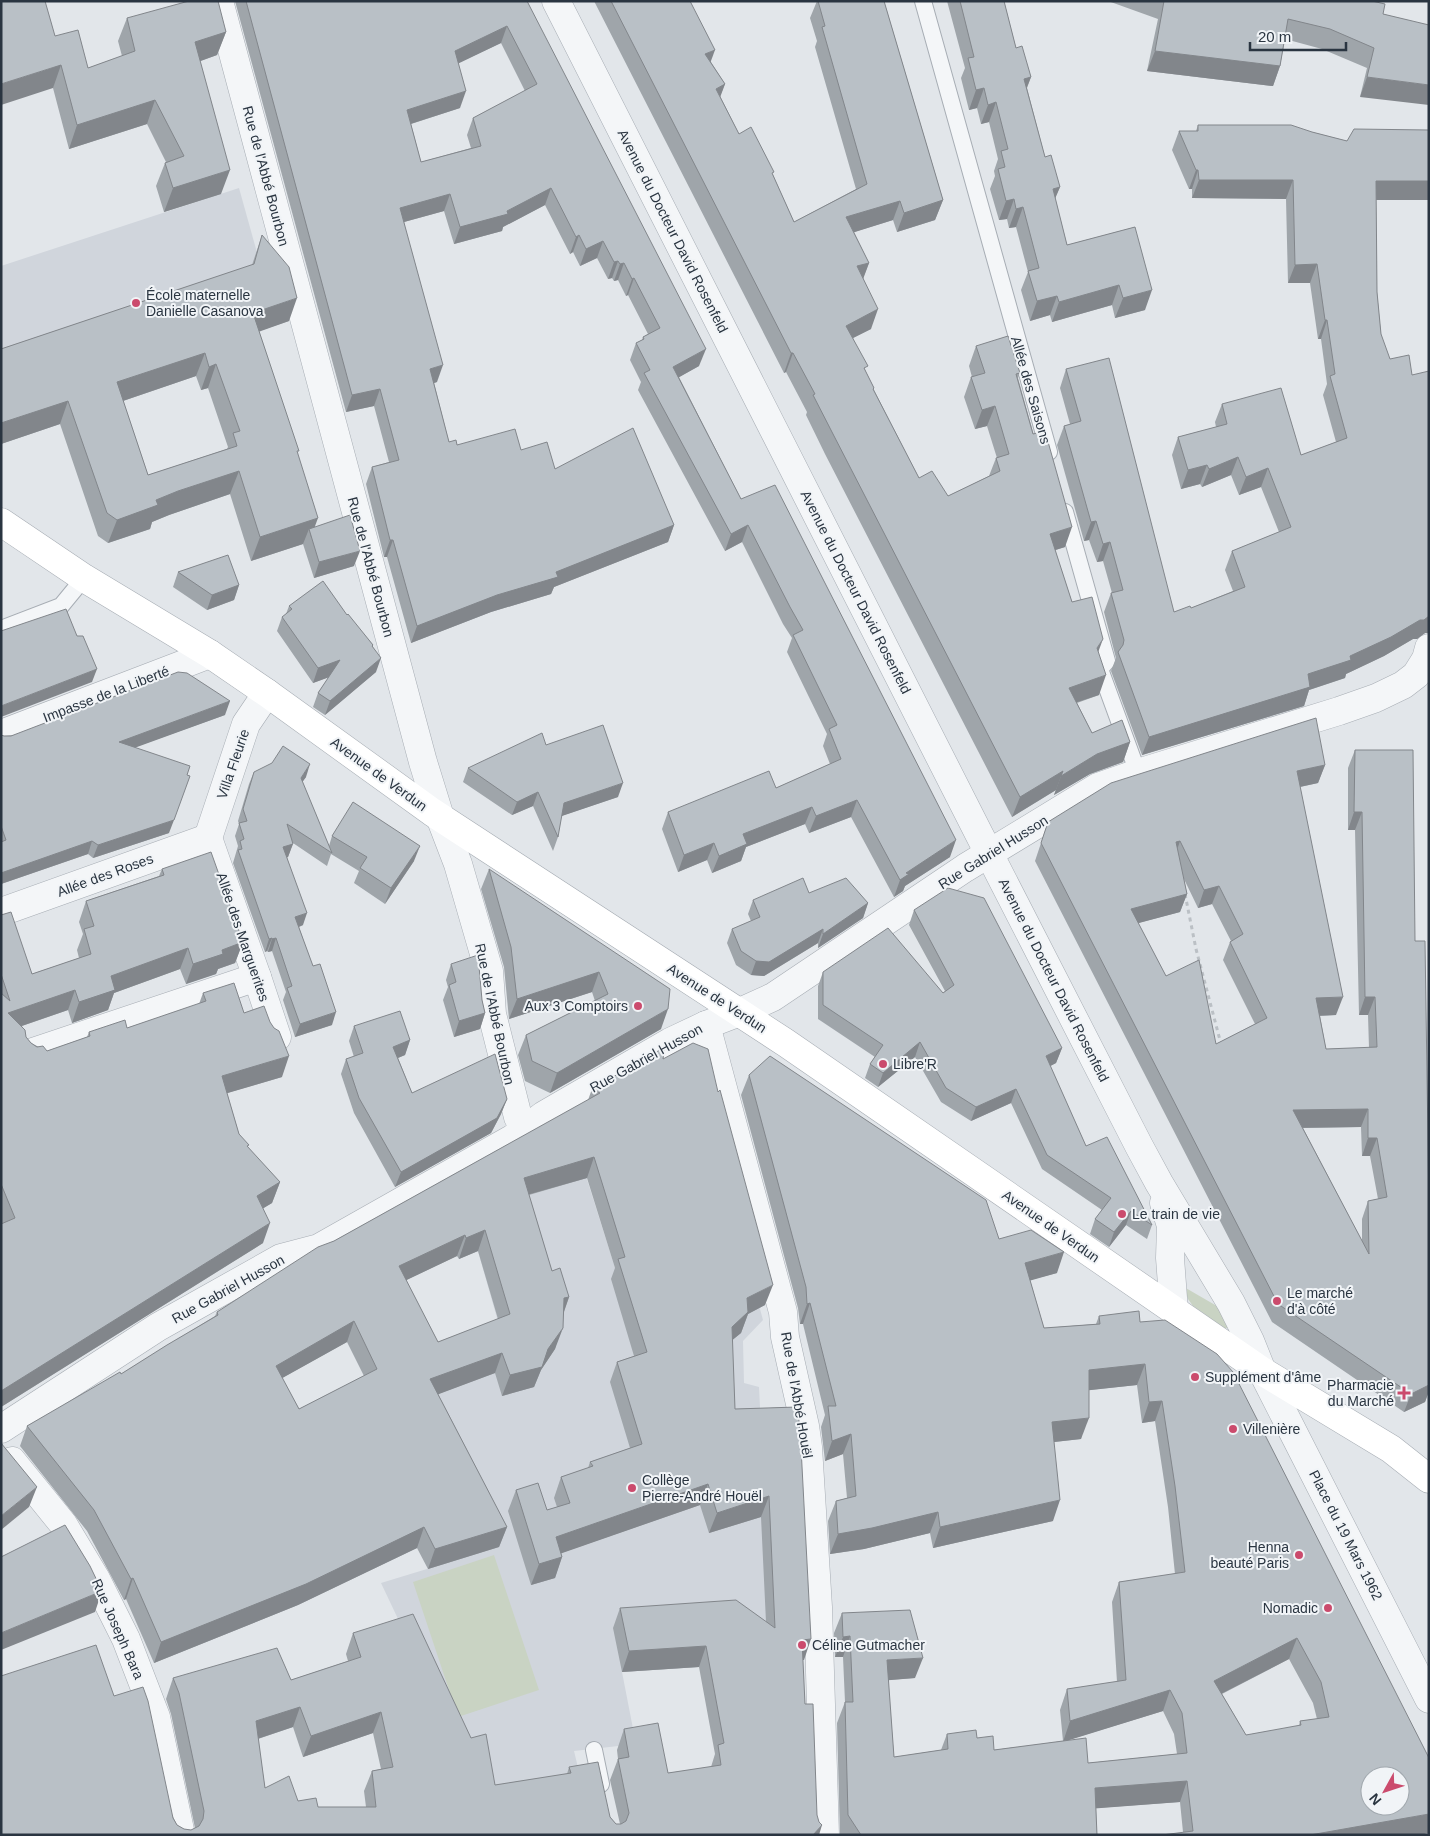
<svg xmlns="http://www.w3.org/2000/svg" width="1430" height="1836" font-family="Helvetica,sans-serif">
	<rect width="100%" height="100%" fill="#e2e6ea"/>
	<!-- built -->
	<g fill="#d0d5dc">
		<polygon points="239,188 261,267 1,418 1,266"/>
		<polygon points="570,1126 617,1274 742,1243 763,1320 743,1341 744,1383 759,1387 761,1428 795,1660 622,1672 636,1744 574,1751 582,1784 488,1805 464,1758 381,1583 499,1547 423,1399 511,1367 479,1255 455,1188"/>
	</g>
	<!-- grass -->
	<g fill="#c9d3c3">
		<polygon points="1184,1287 1222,1309 1229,1328 1224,1328 1193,1306 1188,1299"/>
		<polygon points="494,1555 539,1690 458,1717 413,1582"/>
	</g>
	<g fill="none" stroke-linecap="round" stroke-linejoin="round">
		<defs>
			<g id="lane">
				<polyline points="923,1 1049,452"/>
				<polyline points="1065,512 1107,661 1100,669 1138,773"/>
				<polyline points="1,629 61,606 84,578"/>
				<polyline points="594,1750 601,1784"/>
			</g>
			<g id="street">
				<polyline points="219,1 423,762 440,817 458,864 489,971 492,1014 518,1117 525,1130"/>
				<polyline points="556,1 979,834 1139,1146 1159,1183 1231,1303 1250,1341 1262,1371 1429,1699"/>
				<polyline points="1,734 210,654"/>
				<polyline points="208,838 257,977 277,1037"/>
				<polyline points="208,838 246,724 267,693"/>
				<polyline points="1,912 208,838"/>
				<polyline points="706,1025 783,1312 785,1337 805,1426 808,1447 818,1607 825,1835"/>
				<polyline points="33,1052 257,977"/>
				<polyline points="1164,1203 1171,1226 1170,1258 1174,1311"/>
				<polyline points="1,1429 158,1327 281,1258 319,1248 512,1139 544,1115 670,1042 706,1025 740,1012 773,997 965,868 1098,787 1138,773 1339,711 1376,698 1403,685 1416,675 1426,659 1429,648"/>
				<polyline points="12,1461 63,1524 96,1579 126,1639 156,1717 181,1835"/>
			</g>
			<polyline id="secondary" points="1,522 84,578 210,654 267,693 432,812 786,1043 1262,1371 1391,1449 1429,1479"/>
		</defs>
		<!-- lane casing -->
		<use href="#lane" stroke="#a7adb4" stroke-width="18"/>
		<!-- street casing -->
		<use href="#street" stroke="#a7adb4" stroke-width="29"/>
		<!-- secondary casing -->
		<use href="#secondary" stroke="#a7adb4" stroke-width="29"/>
		<!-- path -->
		<polyline stroke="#bbc0c5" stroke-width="3" stroke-dasharray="4 4" stroke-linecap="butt" points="1185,894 1196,949 1221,1044"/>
		<!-- lane -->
		<use href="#lane" stroke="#f4f6f8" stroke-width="16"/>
		<!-- street -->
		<use href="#street" stroke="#f4f6f8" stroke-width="28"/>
		<!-- secondary -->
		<use href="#secondary" stroke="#fff" stroke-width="28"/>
	</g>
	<!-- wall -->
	<g fill="#9fa5aa" fill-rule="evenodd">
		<path d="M235,1H527L699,366L679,377L741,499L950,857L905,886L903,891L894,897L851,817L809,833L805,824L746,847L741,861L712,873L707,860L678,872L662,829L668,812L776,788L830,764L823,746L827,734L787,652L792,638L783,624L742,542L725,551L638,390L641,382L630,360L636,343L642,340L643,337L648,334L628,295L626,296L618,280L614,281L612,278L608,279L597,258L580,266L573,252L570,254L545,205L503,227L502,231L454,244L444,211L404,222L437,382L434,383L449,442L457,445L521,450L555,469L674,525L668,542L554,587L551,594L491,612L411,643L387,557H384L366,484L372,467L389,462L374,406L346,412ZM501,43L525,91L473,118L467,135L471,148L421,162L411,124L460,108L458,63Z"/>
		<polygon points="594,1 690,1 711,62 725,84 720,96 739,134 773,175 794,222 856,189 815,47 817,41 810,18 817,1 884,1 943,200 935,220 897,232 893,220 854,232 869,263 863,278 871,329 853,338 866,372 874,388 874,390 919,478 948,496 989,476 996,458 997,458 987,426 975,429 964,397 971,377 972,377 969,366 976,346 1020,373 1018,378 1065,547 1055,550 1072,602 1098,652 1099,695 1077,703 1092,733 1130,742 1123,762 1090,774 1054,795 1056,790 1012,817 825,454 806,415 807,412 786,372 784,373"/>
		<polygon points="947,1 1004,1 1016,48 1031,77 1027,88 1045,157 1060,187 1055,198 1067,245 1135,227 1145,310 1115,318 1112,305 1052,322 1050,315 1030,321 1021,290 1028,272 1016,227 1009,228 1007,219 999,220 990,189 995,176 994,171 998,159 989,122 981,124 977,108 969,110 961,78 965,68"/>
		<polygon points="1108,1 1372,1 1383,14 1407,20 1360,97 1367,68 1322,49 1285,39 1280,66 1273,86 1147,71 1158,19"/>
		<polygon points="127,18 226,32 217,55 200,61 221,194 164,212 156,186 165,163 166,162 147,124 69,149 53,88 55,36 88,68 122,56 118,41"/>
		<polygon points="1198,125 1312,132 1347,141 1429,130 1429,200 1376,200 1377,292 1381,334 1425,633 1417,639 1413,639 1384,656 1346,674 1345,678 1309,690 1304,706 1142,755 1111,671 1116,658 1104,612 1111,593 1112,593 1103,561 1097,562 1089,540 1084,541 1057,445 1064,426 1070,424 1060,388 1066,369 1174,612 1191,608 1233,591 1225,570 1232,551 1279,532 1261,487 1239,495 1231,475 1202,487 1200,484 1181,489 1172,455 1178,437 1216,427 1215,422 1222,404 1301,455 1336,442 1323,395 1327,384 1321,339 1318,339 1310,283 1288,283 1286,199 1192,198 1192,189 1189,189 1172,150 1179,131 1196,131"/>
		<path d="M262,235L289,321L259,331L298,455L315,527L354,566L314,578L303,544L251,561L230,494L169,515L152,522L150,529L108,543L98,536L60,424L1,444V349L252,265ZM196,376L201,390L208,388L228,447L227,449L148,475L123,401Z"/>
		<polygon points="178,572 239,585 234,600 207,610 173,587"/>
		<polygon points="289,606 347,615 373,645 373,647 376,672 325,715 313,707 318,693 329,677 313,683 277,631 282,617 286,614"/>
		<polygon points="225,715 135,747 169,833 93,858 88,854 1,884 1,735 4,736"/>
		<polygon points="546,745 618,797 561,816 558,837 553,851 533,806 512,815 463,782 468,768"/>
		<path d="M1355,750L1415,941L1429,1209V1391L1425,1402L1404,1412L1272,1322L1035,861L1048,822L1325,765L1318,783L1300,787L1336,1015L1320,1016L1326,1049L1369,1048L1368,1015H1359L1355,830H1348V768ZM1184,879L1198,908L1212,904L1231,941L1230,942L1223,960L1255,1024L1216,1044L1166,976L1138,923L1180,912L1187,894ZM1361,1127L1362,1156H1370L1378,1199L1368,1201L1362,1219V1241L1303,1128Z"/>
		<polygon points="254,772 306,777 302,782 329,846 332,836 414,861 385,904 354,883 359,871 331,854 327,866 293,843 288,857 287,857 303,925 299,927 332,1025 295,1037 283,1000 286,992 272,951 268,952 267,951 265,952 233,863 238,846 235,836 239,824 238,821 249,784"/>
		<polygon points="162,869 243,942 235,963 218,969 216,974 186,984 180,969 114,993 108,1010 72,1023 68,1010 22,1026 26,1037 31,1043 47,1051 87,1037 89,1032 127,1028 199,1004 203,993 244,1013 282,1077 227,1093 239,1134 248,1148 280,1182 272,1203 263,1208 263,1243 1,1407 1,915 32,974 79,958 77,950 83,934 79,922 86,901 159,876"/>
		<polygon points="489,869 661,1029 550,1093 525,1081 518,1055 526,1035 595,1001 592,992 509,1019 504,967 481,889"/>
		<polygon points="809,893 868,903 863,918 818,948 818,943 764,976 751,975 736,965 727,943 732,929 751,921 748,914 753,900"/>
		<polygon points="914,910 1062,1048 1056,1063 1050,1066 1086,1146 1152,1225 1147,1239 1126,1225 1109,1247 1090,1234 1095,1219 1102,1210 1042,1169 1011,1103 971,1121 941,1102 915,1057 878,1087 865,1078 870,1064 875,1057 818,1019 818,986 823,972 943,993 945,991 909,925"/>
		<polygon points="451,964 482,1000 485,1013 480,1029 454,1037 443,1000 448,987 446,980"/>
		<polygon points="354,1026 410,1040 405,1055 398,1058 412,1093 507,1099 501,1114 491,1133 395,1187 354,1113 341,1074 346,1059 354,1057 349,1041"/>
		<path d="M663,1059L765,1305L748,1314L741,1333L732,1340L735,1409L797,1407L804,1660H802L805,1704L819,1835H1L114,1696L177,1825L184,1829L191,1830L195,1828L171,1714L166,1699L173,1678L291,1680L348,1661L346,1654L353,1633L471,1738L495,1785L567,1774L569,1767L610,1817L616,1824H620L610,1780L618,1759L617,1750L624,1729L668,1773L711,1767L715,1754L699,1667L622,1672L613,1628L620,1608L766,1622L761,1517L709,1533L700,1505L561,1553L562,1557L555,1578L531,1585L508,1511L516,1490L547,1510L557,1507L554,1498L561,1477L588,1468L590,1462L630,1448L610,1382L617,1362L634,1356L611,1279L615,1268L587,1178L529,1195L552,1271L569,1297L564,1312L555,1349L541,1370L534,1387L502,1396L495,1373L438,1394L507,1527L499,1547L428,1569L417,1548L298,1605L154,1663L126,1599L124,1600L87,1531L20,1446L27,1426L121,1374L215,1316L217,1312L334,1241L588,1100L592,1089ZM478,1251L498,1319L438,1342L406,1280L457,1256L459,1259ZM347,1342L364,1376L299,1409L282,1378ZM293,1727L303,1757L373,1733L381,1769L372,1771L364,1791L366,1807H318L298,1801L265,1788L258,1739Z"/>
		<path d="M749,1075L999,1239L1057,1273L1030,1280L1044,1328L1096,1324L1099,1316L1140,1322L1420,1835L1183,1832L1180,1802L1096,1808L1097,1835H840L837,1723L845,1702L843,1657H835L834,1633L842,1613L915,1678L888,1680L894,1757L941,1750L947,1734L977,1738L994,1750L1063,1741L1060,1710L1067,1689L1117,1682L1112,1602L1119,1582L1175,1574L1168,1507L1155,1421L1142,1423L1137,1385L1089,1390L1081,1439L1054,1442L1053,1521L933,1548L930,1533L864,1549L830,1554L828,1521L836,1501L847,1498L843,1454L825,1461L821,1427L825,1415L803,1324H800L798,1308L741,1095ZM1289,1659L1313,1703L1317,1719L1300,1721L1299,1726L1246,1735L1222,1694ZM1163,1711L1174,1734L1177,1754L1088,1763L1068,1740Z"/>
	</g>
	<!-- shaded-wall -->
	<g fill="#82868b">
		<polygon points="507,26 501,43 449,68 455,51"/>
		<polygon points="226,32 217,55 187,66 195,42"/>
		<polygon points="715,50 708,69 705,54"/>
		<polygon points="1155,51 1280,66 1273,86 1147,71"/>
		<polygon points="61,65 53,88 1,105 1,84"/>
		<polygon points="1031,77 1023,97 1024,79"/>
		<polygon points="1367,77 1429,85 1429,105 1360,97"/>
		<polygon points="725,84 718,103 716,89"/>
		<polygon points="984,88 977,108 969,110 976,90"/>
		<polygon points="466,91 460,108 401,127 407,110"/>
		<polygon points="155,100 147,124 69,149 77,125"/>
		<polygon points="996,102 989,122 981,124 988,105"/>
		<polygon points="230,170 221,194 164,212 173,188"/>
		<polygon points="1196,170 1198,170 1192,189 1189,189"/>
		<polygon points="1199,180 1293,180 1286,199 1192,198"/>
		<polygon points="1376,181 1429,181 1429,200 1369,200"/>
		<polygon points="1060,187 1052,206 1053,189"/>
		<polygon points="551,188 545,205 503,227 502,231 454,244 460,227 507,211"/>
		<polygon points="450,194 444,211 393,225 400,208"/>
		<polygon points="1014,199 1007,219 999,220 1006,201"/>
		<polygon points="943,200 935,220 897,232 904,213"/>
		<polygon points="900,201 893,220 839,237 846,217"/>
		<polygon points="1023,207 1016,227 1009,228 1016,209"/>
		<polygon points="579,235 573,252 570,254 576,237"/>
		<polygon points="603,241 597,258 580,266 586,249"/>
		<polygon points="618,261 612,278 608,279 614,262"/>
		<polygon points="624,263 618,280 614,281 620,264"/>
		<polygon points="869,263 862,282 857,266"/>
		<polygon points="1317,264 1310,283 1288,283 1295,265"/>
		<polygon points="634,278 628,295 626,296 632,279"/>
		<polygon points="1119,285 1112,305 1052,322 1059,302"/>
		<polygon points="1152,290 1145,310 1115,318 1123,298"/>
		<polygon points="1057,296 1050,315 1030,321 1037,301"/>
		<polygon points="297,298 289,321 244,337 253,313"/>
		<polygon points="878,309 871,329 839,345 846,326"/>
		<polygon points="1325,320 1327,320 1321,339 1318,339"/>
		<polygon points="706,349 699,366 667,384 673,367"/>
		<polygon points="205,353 196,376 108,406 117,382"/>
		<polygon points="791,353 793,353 786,372 784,373"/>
		<polygon points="216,364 208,388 201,390 209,367"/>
		<polygon points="443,365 437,382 424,386 430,369"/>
		<polygon points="380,389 374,406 346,412 352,395"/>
		<polygon points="68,401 60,424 1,444 1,423"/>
		<polygon points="995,406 987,426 975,429 982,410"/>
		<polygon points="1238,457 1231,475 1202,487 1209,469"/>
		<polygon points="1207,465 1200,484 1181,489 1188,470"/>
		<polygon points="1268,468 1261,487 1239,495 1246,477"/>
		<polygon points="239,471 230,494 169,515 152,522 150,529 108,543 117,520 156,500 178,491"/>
		<polygon points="318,518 311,537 309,529 303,544 251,561 260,537"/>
		<polygon points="1096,521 1089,540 1084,541 1091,522"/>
		<polygon points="674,525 668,542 554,587 551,594 491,612 411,643 417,626"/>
		<polygon points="748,525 742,542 725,551 731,534"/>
		<polygon points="1072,527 1065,547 1043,554 1050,534"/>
		<polygon points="390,540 393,540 387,557 384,557"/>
		<polygon points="1110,542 1103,561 1097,562 1103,544"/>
		<polygon points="360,551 354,566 314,578 319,562"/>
		<polygon points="239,585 234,600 207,610 212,595"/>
		<polygon points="1429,616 1429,633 1425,633 1417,639 1413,639 1384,656 1346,674 1345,678 1309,690 1304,706 1142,755 1149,737 1308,674 1350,656 1420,620"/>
		<polygon points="1103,639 1096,658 1097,648"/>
		<polygon points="381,658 376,672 325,715 330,701"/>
		<polygon points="340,660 335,675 313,683 318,668"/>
		<polygon points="97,669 92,682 1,717 1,706"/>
		<polygon points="1106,675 1099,695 1062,707 1069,688"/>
		<polygon points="230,701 225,715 115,755 119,742"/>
		<polygon points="1130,742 1123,762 1090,774 1054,795 1061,776 1097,754"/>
		<polygon points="310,764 306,777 296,791 301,778"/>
		<polygon points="1325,765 1318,783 1290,789 1297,771"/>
		<polygon points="1063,771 1056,790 1012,817 1020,797"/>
		<polygon points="623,783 618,797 559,817 564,803"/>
		<polygon points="538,792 533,806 512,815 517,802"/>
		<polygon points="857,800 851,817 809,833 816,816"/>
		<polygon points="812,807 805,824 746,847 741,861 712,873 719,856 743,834"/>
		<polygon points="1354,812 1362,812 1355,830 1348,830"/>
		<polygon points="174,820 169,833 93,858 98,845"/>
		<polygon points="956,840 950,857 905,886 903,891 894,897 900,880 906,873"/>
		<polygon points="92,841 88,854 1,884 1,873"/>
		<polygon points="1180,841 1174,859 1176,842"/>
		<polygon points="714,843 707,860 678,872 684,855"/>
		<polygon points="293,844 288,857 279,860 283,847"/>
		<polygon points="420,846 414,861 385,904 391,888"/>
		<polygon points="1219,886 1212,904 1198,908 1204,890"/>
		<polygon points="1187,894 1180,912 1124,927 1131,909"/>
		<polygon points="868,903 863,918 818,948 823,934"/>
		<polygon points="307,913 303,925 291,930 295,917"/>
		<polygon points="823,929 818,943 764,976 751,975 756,961"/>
		<polygon points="272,938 267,951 265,952 269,939"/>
		<polygon points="276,938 272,951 268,952 272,939"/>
		<polygon points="243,942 235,963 218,969 216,974 186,984 193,964 222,950"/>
		<polygon points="188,948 180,969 114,993 108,1010 72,1023 79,1002 111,976"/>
		<polygon points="599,972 592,992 509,1019 517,999"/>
		<polygon points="75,990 68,1010 1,1033 8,1013"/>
		<polygon points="1343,997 1336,1015 1310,1016 1316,998"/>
		<polygon points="1365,997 1375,997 1368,1015 1359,1015"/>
		<polygon points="668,1009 661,1029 550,1093 557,1073"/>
		<polygon points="336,1012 332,1025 295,1037 300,1024"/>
		<polygon points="485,1013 480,1029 454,1037 459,1021"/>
		<polygon points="410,1040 405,1055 388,1062 393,1047"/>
		<polygon points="920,1042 915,1057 878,1087 883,1073"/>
		<polygon points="1062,1048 1056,1063 1041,1071 1046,1056"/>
		<polygon points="289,1056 282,1077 214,1097 222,1076"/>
		<polygon points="1016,1089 1011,1103 971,1121 976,1107"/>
		<polygon points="507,1099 501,1114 491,1133 395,1187 401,1172"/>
		<polygon points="1368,1109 1361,1127 1287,1128 1293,1110"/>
		<polygon points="1368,1138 1377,1138 1370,1156 1362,1156"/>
		<polygon points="594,1157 587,1178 516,1198 524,1178"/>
		<polygon points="280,1182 272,1203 249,1217 257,1196"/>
		<polygon points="1131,1211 1126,1225 1109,1247 1114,1232"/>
		<polygon points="270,1223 263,1243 1,1407 1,1391"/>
		<polygon points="485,1230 478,1251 459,1259 466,1238"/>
		<polygon points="465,1235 457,1256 392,1287 399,1266"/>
		<polygon points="1064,1252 1057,1273 1018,1284 1025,1263"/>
		<polygon points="773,1285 765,1305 748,1314 741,1333 724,1347 732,1327 747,1298"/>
		<polygon points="569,1297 562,1317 564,1298"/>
		<polygon points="810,1303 803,1324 800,1324 807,1304"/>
		<polygon points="354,1321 347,1342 268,1386 276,1366"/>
		<polygon points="563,1328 555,1349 541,1370 534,1387 502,1396 510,1375 548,1349"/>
		<polygon points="502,1353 495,1373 423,1400 430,1379"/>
		<polygon points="1145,1364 1137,1385 1082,1391 1089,1370"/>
		<polygon points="1429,1385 1429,1391 1425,1402 1404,1412 1411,1394"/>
		<polygon points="1162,1401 1155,1421 1142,1423 1149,1402"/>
		<polygon points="1089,1418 1081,1439 1045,1443 1052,1422"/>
		<polygon points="851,1434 843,1454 825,1461 832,1441"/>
		<polygon points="708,1484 700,1505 548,1558 556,1537"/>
		<polygon points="37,1487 29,1507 1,1530 1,1516"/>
		<polygon points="769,1496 761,1517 709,1533 717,1513"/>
		<polygon points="1060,1500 1053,1521 933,1548 940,1527"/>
		<polygon points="938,1512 930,1533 864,1549 830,1554 838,1534"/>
		<polygon points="424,1527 417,1548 298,1605 154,1663 161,1642"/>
		<polygon points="507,1527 499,1547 428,1569 435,1549"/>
		<polygon points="562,1557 555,1578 531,1585 539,1564"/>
		<polygon points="133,1578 126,1599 124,1600 131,1579"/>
		<polygon points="102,1591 95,1612 1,1650 1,1633"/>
		<polygon points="850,1636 843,1657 835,1657 843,1637"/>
		<polygon points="1297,1638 1289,1659 1207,1701 1214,1681"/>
		<polygon points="811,1639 804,1660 794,1660 802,1640"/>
		<polygon points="706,1646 699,1667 622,1672 629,1651"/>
		<polygon points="923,1658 915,1678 879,1681 887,1660"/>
		<polygon points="1170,1690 1163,1711 1063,1742 1070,1721"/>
		<polygon points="300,1707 293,1727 248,1742 256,1721"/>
		<polygon points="381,1712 373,1733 303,1757 311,1736"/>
		<polygon points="1187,1781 1180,1802 1088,1809 1095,1788"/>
		<polygon points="1429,1814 1429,1833 1420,1835 1310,1835"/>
		<polygon points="822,1825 819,1835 813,1835"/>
	</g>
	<!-- building -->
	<g fill="#b9c0c6" stroke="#82868b" fill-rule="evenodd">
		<polygon points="1,1 45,1 55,36 78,30 88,68 135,51 127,18 189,1 218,1 226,32 195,42 230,170 173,188 165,163 184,156 155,100 77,125 61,65 1,84"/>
		<path d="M246,1H527L706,349L673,367L741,499L775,485L956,840L906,873L909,874L900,880L857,800L816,816L812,807L743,834L747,844L719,856L714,843L684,855L668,812L769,771L776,788L841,759L829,729L837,725L793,635L803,630L790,607L748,525L731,534L644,373L650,370L636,343L644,339L643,337L660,328L634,278L632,279L624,263L620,264L618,261L614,262L603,241L586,249L579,235L576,237L551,188L507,211L508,214L460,227L450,194L400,208L443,365L430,369L449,442L456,440L457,445L515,429L521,450L547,442L555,469L633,428L674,525L556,572L558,577L497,595L417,626L393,540H390L372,467L399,460L380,389L352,395ZM507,26L537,84L473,118L481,146L421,162L407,110L466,91L455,51Z"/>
		<polygon points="611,1 690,1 715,50 705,54 725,84 716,89 739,134 751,127 774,172 772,173 794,222 867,184 822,27 825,26 818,1 884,1 943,200 904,213 900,201 846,217 869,263 857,266 878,309 846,326 868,366 864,368 874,388 873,389 919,478 932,471 948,496 1000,471 996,458 1009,454 995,406 982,410 971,377 985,373 976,346 1008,336 1020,373 1016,374 1033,434 1045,431 1072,527 1050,534 1072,602 1092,597 1103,639 1097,648 1106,675 1069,688 1092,733 1122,720 1130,742 1097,754 1061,776 1063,771 1020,797 833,434 813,395 815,394 793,353 791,353"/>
		<polygon points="960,1 1004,1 1016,48 1022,46 1031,77 1024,79 1045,157 1051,155 1060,187 1053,189 1067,245 1135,227 1152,290 1123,298 1119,285 1059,302 1057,296 1037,301 1028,271 1039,268 1023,207 1016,209 1014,199 1006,201 998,169 1005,167 1001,151 1008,149 996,102 988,105 984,88 976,90 968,58 974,57"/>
		<polygon points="1164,1 1372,1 1385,4 1383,14 1429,25 1429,85 1367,77 1374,48 1330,29 1288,19 1280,66 1155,51"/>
		<polygon points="1198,125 1291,125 1312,132 1347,141 1354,129 1429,130 1429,181 1376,181 1377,292 1381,334 1390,359 1409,355 1412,375 1429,371 1429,616 1424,620 1420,620 1391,637 1350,656 1351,660 1308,674 1310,687 1149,737 1118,652 1123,645 1124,640 1111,593 1123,590 1110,542 1103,544 1096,521 1091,522 1064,426 1081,421 1066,369 1109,358 1174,612 1190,606 1191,608 1245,587 1232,551 1291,527 1268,468 1246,477 1238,457 1209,469 1207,465 1188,470 1178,437 1227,424 1222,404 1281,388 1301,455 1347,438 1330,376 1335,374 1327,320 1325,320 1317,264 1295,265 1293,180 1199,180 1198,170 1196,170 1179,131 1198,131"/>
		<path d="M262,235L289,267L297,298L253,313L299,451H297L318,518L260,537L239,471L178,491L156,500L158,505L117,520L107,513L68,401L1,423V349L254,264ZM205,353L209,367L216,364L240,431L233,433L237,446L148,475L117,382Z"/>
		<polygon points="350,515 360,551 319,562 309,529"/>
		<polygon points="228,555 239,585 212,595 178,572"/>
		<polygon points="323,581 347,615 348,614 373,645 372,646 381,658 330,701 318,693 340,660 318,668 282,617 292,609 289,606"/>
		<polygon points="66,609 77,636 83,636 97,669 1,706 1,631"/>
		<polygon points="178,672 187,673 230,701 119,742 190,766 187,775 190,776 174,820 98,845 92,841 1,873 1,842 6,840 1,826 1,735 4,736 11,736"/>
		<path d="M1316,718L1325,765L1297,771L1343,997L1316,998L1326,1049L1377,1047L1375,997H1365L1362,812H1354L1355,750H1413L1415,941H1425L1429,1209V1385L1411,1394L1278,1304L1041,843L1048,822L1111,783ZM1180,841L1204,890L1219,886L1243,934L1230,942L1267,1018L1216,1044L1199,960L1166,976L1131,909L1187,894L1176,842ZM1368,1109V1138H1377L1387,1197L1368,1201L1369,1254L1293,1110Z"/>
		<polygon points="603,725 623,783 564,803 558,837 538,792 517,802 468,768 542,733 546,745"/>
		<polygon points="283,746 310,764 301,778 332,853 287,824 293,844 283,847 307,913 295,917 313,966 320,964 336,1012 300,1024 287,988 292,986 276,938 272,939 272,938 269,939 238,850 242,849 240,841 244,839 239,823 247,821 243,809 254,772 272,763"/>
		<polygon points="353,802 420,846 391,888 360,868 367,857 332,836"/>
		<polygon points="211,852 243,942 222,950 223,954 193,964 188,948 111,976 115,990 79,1002 75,990 8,1013 25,1030 26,1037 31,1043 37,1047 43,1046 47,1051 90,1036 89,1032 125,1020 127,1028 206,1001 203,993 234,983 244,1013 264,1006 270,1022 274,1028 279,1031 289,1056 222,1076 239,1134 249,1145 247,1146 280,1182 257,1196 270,1223 1,1391 1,1224 15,1218 1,1184 1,993 10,1001 1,974 1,915 11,912 32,974 91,954 84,929 94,926 86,901 164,875 162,869"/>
		<polygon points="489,869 670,989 668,1009 557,1073 532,1061 526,1035 608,994 599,972 517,999 511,947"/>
		<polygon points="803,878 809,893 846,878 868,903 823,934 823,929 769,962 756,961 741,951 732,929 760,917 753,900"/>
		<polygon points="948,888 984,898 1062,1048 1046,1056 1086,1146 1107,1137 1152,1225 1131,1211 1114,1232 1095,1219 1111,1198 1047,1155 1016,1089 976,1107 946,1088 920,1042 883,1073 870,1064 883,1045 823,1005 823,972 888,928 943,993 954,985 914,910"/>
		<polygon points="478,955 482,1000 485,1013 459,1021 449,985 456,982 451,964"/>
		<polygon points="400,1011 410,1040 393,1047 412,1093 495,1054 507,1099 497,1118 401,1172 359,1098 346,1059 363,1053 354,1026"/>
		<path d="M693,1043L708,1049L718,1092L720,1090L773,1285L747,1298L748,1312L732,1327L735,1409L797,1407L800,1428L811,1639L802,1640L805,1704H813L817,1815L819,1822L822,1825L813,1835H1V1676L96,1645L114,1696L143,1687L148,1701L173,1818L177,1825L184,1829L191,1830L199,1826L203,1819L204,1811L179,1693L173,1678L277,1648L291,1680L361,1657L353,1633L413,1614L471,1738L486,1734L495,1785L571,1773L569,1767L598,1762L610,1817L616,1824H621L626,1821L629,1813L618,1759L629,1757L624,1729L658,1723L668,1773L721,1765L718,1745L724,1743L706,1646L629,1651L620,1608L736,1600L775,1628L769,1496L717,1513L708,1484L556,1537L562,1557L539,1564L516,1490L538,1483L547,1510L570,1503L561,1477L593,1466L590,1462L642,1444L617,1362L647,1352L618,1259L625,1257L594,1157L524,1178L552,1271L560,1268L569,1297L564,1298L563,1328L548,1349L542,1367L510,1375L502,1353L430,1379L507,1527L435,1549L424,1527L306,1584L161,1642L133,1578L131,1579L94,1510L27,1426L120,1372L121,1374L167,1345L218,1315L217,1312L318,1247L334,1241L600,1093L592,1089L665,1047L663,1059ZM485,1230L510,1314L438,1342L399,1266L465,1235L466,1238ZM354,1321L377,1369L299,1409L276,1366ZM300,1707L311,1736L381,1712L393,1767L372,1771L376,1807H318L316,1798L298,1801L289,1776L265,1788L256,1721Z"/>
		<path d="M770,1056L986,1200L999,1239L1031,1230L1064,1252L1025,1263L1044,1328L1100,1324L1099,1316L1139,1311L1140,1322L1165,1320L1217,1354L1233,1372L1429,1758V1814L1310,1835H1162L1193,1831L1187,1781L1095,1788L1097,1835H861L848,1815L845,1702H853L850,1636L843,1637L842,1613L910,1610L923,1658L887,1660L894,1757L948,1749L947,1734L976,1730L977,1738L993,1736L994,1750L1086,1738L1088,1763L1187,1753L1182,1713L1170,1690L1070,1721L1067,1689L1126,1680L1119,1582L1185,1572L1175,1486L1162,1401L1149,1402L1145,1364L1089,1370V1418L1052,1422L1060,1500L940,1527L938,1512L872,1528L838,1534L836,1501L856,1496L851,1434L832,1441L828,1406H836L810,1303L807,1304L806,1287L749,1075ZM1297,1638L1321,1682L1329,1717L1300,1721L1301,1725L1246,1735L1214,1681ZM1370,1776H1400V1806H1370Z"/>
		<polygon points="1,1443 37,1487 1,1516"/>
		<polygon points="65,1525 90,1566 102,1591 1,1633 1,1557"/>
	</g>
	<!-- markers -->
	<g fill="#cb4b6d" stroke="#f1f4f7" stroke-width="2">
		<circle cx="136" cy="303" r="5"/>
		<circle cx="638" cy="1006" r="5"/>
		<circle cx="883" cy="1064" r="5"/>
		<circle cx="1122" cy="1214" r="5"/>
		<circle cx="1277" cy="1301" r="5"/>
		<circle cx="1195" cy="1377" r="5"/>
		<path d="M1401.5 1385.5h5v5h5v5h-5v5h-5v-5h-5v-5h5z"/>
		<circle cx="1233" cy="1429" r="5"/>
		<circle cx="632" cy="1488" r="5"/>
		<circle cx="1299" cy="1555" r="5"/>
		<circle cx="1328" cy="1608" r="5"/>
		<circle cx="802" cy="1645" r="5"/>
	</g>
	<g text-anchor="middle" stroke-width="4" stroke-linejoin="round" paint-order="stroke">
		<!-- street labels -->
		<g font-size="14" fill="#2a3541" stroke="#f1f4f7">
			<text transform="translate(266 176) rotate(75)" y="5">Rue de l'Abbé Bourbon</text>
			<text transform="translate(673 231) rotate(63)" y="5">Avenue du Docteur David Rosenfeld</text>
			<text transform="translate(1031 390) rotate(74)" y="5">Allée des Saisons</text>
			<text transform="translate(371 567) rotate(75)" y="5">Rue de l'Abbé Bourbon</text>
			<text transform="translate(856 592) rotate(63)" y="5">Avenue du Docteur David Rosenfeld</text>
			<text transform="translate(106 694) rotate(-21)" y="5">Impasse de la Liberté</text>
			<text transform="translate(233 764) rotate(-71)" y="5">Villa Fleurie</text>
			<text transform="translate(379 774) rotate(36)" y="5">Avenue de Verdun</text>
			<text transform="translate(993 852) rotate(-32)" y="5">Rue Gabriel Husson</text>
			<text transform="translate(105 875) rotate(-20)" y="5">Allée des Roses</text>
			<text transform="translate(243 937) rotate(71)" y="5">Allée des Marguerites</text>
			<text transform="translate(1054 980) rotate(63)" y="5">Avenue du Docteur David Rosenfeld</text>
			<text transform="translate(717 998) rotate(33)" y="5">Avenue de Verdun</text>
			<text transform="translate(495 1014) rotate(78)" y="5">Rue de l'Abbé Bourbon</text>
			<text transform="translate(646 1058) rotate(-29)" y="5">Rue Gabriel Husson</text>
			<text transform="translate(1051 1226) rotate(35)" y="5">Avenue de Verdun</text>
			<text transform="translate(228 1289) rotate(-29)" y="5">Rue Gabriel Husson</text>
			<text transform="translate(797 1395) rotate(80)" y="5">Rue de l'Abbé Houël</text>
			<text transform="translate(1346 1535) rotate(63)" y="5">Place du 19 Mars 1962</text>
			<text transform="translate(118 1629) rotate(66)" y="5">Rue Joseph Bara</text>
		</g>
		<!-- poi labels -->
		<g font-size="14" fill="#2a3541" stroke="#f1f4f7" text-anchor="start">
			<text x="146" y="300">École maternelle<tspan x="146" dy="16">Danielle Casanova</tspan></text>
			<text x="628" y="1011" text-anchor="end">Aux 3 Comptoirs</text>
			<text x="893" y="1069">Libre'R</text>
			<text x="1132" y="1219">Le train de vie</text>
			<text x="1287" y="1298">Le marché<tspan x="1287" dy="16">d'à côté</tspan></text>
			<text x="1205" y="1382">Supplément d'âme</text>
			<text x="1394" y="1390" text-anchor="end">Pharmacie<tspan x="1394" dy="16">du Marché</tspan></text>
			<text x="1243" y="1434">Villenière</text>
			<text x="642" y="1485">Collège<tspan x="642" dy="16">Pierre-André Houël</tspan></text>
			<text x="1289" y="1552" text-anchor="end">Henna<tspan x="1289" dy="16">beauté Paris</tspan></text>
			<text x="1318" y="1613" text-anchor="end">Nomadic</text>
			<text x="812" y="1650">Céline Gutmacher</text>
		</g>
	</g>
	<!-- border -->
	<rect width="1430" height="1836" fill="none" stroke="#2a3541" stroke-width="5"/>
	<!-- north arrow -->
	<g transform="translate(1385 1791) rotate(230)"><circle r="24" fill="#f1f4f7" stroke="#a1a8ae"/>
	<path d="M0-4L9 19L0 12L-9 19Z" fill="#cb4b6d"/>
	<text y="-8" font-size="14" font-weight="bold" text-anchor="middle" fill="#2a3541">N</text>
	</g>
	<!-- scale -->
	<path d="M1250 42v8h96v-8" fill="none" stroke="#2a3541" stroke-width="2.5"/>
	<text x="1258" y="42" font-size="15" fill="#2a3541" stroke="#f1f4f7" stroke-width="4" paint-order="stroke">20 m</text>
</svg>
